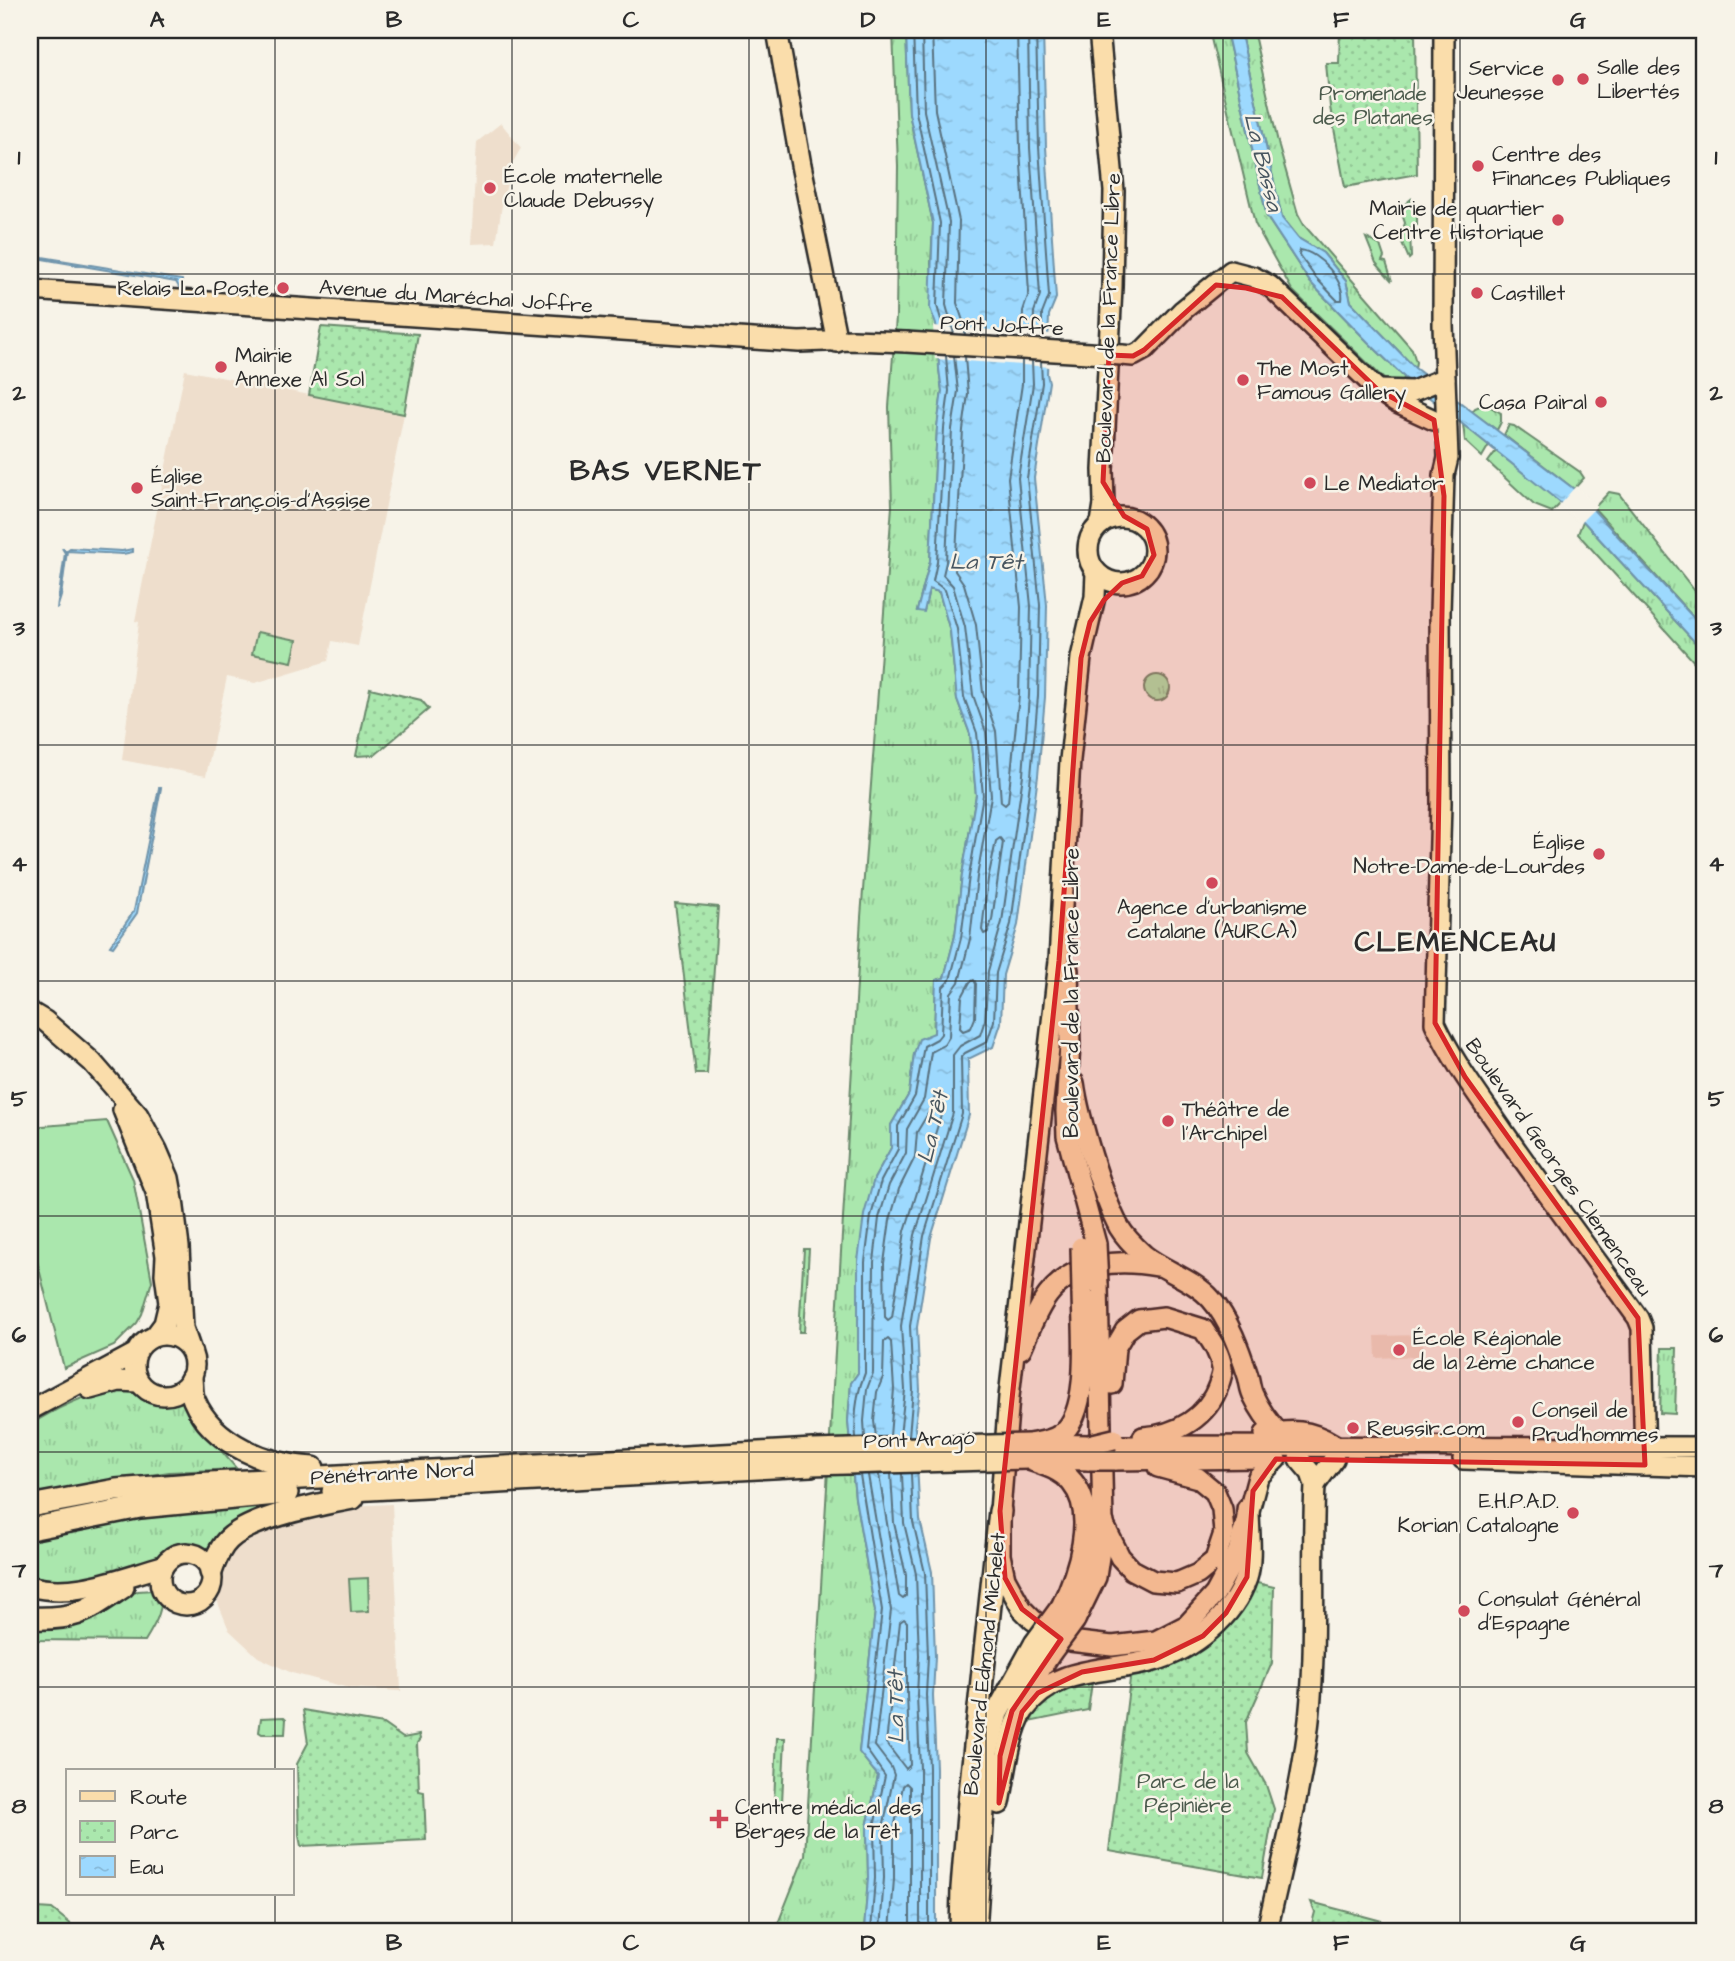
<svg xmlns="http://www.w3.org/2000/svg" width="1735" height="1961" font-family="'Architects Daughter',sans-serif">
	<defs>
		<pattern id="grass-tufts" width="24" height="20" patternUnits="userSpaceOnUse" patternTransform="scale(1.75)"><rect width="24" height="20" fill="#aae7ad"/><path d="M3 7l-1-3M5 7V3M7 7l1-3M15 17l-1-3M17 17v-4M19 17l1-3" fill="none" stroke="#92c695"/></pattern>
		<pattern id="park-dots" width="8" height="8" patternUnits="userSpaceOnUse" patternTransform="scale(1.75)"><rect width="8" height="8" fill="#aae7ad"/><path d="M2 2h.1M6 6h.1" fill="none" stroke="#92c695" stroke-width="1.8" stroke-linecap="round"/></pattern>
		<pattern id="water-ripples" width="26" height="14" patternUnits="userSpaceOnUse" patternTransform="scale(1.75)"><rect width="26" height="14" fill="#9dd9fe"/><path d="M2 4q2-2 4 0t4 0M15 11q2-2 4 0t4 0" fill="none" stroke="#87bada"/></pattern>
	</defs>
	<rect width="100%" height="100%" fill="#f7f3e8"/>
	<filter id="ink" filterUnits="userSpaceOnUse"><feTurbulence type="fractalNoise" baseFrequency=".0143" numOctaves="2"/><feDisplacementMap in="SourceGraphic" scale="14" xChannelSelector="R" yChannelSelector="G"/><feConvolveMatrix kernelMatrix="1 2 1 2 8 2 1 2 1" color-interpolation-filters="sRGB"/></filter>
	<g filter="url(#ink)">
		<!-- built -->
		<g fill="#eedecc">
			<polygon points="501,123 521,148 513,162 503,199 496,243 471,244 477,142"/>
			<polygon points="185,370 404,414 358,646 332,641 328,661 255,683 227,677 206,776 122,760 139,622 135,621"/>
			<polygon points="1423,1335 1423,1356 1376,1358 1375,1336"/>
			<polygon points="392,1504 401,1691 349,1688 292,1673 258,1657 229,1630 218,1603 219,1578 236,1549 249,1537 285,1521 349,1506"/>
		</g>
		<!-- grass -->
		<g fill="url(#grass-tufts)" stroke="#6a896c" stroke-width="2">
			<polygon points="893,30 906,30 909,113 933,223 931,264 938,330 939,369 942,391 937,428 930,561 917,611 924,611 929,589 939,592 950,631 957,699 970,734 976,795 962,875 955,936 944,978 936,980 934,1033 914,1054 909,1094 891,1125 891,1148 874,1179 858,1261 858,1373 851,1383 848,1421 855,1498 875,1611 859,1752 878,1776 867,1827 868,1878 864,1931 775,1931 805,1855 861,917 892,506 889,407 896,317 898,166"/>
			<polygon points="1209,30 1226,30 1267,217 1310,282 1368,342 1405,378 1399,382 1384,379 1292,290 1255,224"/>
			<polygon points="1240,30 1253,30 1279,147 1298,214 1304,225 1412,349 1416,362 1415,368 1351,302 1346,281 1323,253 1298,238 1282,218"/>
			<polygon points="1411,199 1411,205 1417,206 1417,225 1410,228 1411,257 1409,259 1400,238 1405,223 1400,208"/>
			<polygon points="1366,238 1380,245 1384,257 1382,261 1386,262 1392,281 1376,263"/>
			<polygon points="1482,405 1487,405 1501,413 1501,422 1497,430 1472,412 1475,408"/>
			<polygon points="1463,424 1489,445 1482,457 1465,441"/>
			<polygon points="1509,425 1514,426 1580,472 1584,478 1574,489 1504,435"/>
			<polygon points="1496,451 1562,502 1552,512 1534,505 1488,462"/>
			<polygon points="1609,492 1619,494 1705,604 1705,630 1594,508"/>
			<polygon points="1583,521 1705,653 1705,674 1578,534"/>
			<circle cx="1157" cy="688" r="13"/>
			<polygon points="1662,1348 1677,1348 1675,1414 1660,1413"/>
			<path d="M117,1385C145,1392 149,1414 186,1401L195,1421L237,1469L169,1472L30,1494V1425C57,1407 86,1396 117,1385Z"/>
			<polygon points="286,1502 208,1554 202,1549 192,1546 181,1547 157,1560 85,1582 30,1580 30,1538 87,1525"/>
			<path d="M153,1590L162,1597C161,1615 154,1626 145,1641L30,1640V1626L118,1600L138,1591Z"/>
		</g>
		<!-- park -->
		<g fill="url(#park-dots)" stroke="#6a896c" stroke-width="2">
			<polygon points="1340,30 1415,30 1417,174 1345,187 1330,107 1326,63 1339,63"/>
			<polygon points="321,327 418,334 404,414 309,395"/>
			<polygon points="370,688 421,700 429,709 375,755 356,756"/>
			<polygon points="675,903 718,907 707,1074 696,1074"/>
			<polygon points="804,1249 809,1249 804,1332 799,1332"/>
			<polygon points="1249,1581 1274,1587 1272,1663 1246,1722 1248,1753 1266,1785 1274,1809 1262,1878 1109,1851 1131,1671 1190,1653"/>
			<polygon points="1093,1676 1088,1710 1029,1722 1036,1705 1056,1692"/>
			<polygon points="303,1710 383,1724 403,1738 419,1735 420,1739 417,1743 419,1791 424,1792 426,1840 301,1846 299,1836 297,1764 308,1743"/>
			<polygon points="777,1738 785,1738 782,1803 774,1802"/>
			<polygon points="1311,1902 1382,1921 1380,1931 1310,1931 1315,1912"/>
			<polygon points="37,1908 52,1909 77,1929 75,1931 31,1931 30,1914"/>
		</g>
		<!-- pitch -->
		<g fill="#aae7ad" stroke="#6a896c" stroke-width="2">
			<polygon points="257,632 297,640 292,662 252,654"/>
			<polygon points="107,1121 133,1179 152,1281 142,1314 137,1323 114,1346 64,1368 30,1233 30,1127"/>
			<polygon points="368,1578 369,1611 351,1612 349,1579"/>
			<polygon points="284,1717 286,1719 285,1734 262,1734 259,1732 261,1718"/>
		</g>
		<!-- water -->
		<g fill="url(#water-ripples)" stroke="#6f93aa" stroke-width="2">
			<polygon points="906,30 1043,30 1046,147 1056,298 1049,315 1047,374 1049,382 1034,478 1047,605 1045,697 1038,776 1018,925 1003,975 1001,1023 993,1047 968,1059 969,1115 931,1238 917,1327 920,1390 915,1426 920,1520 932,1572 935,1656 933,1695 936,1768 936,1931 864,1931 868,1878 867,1827 878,1776 859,1752 875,1611 855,1498 848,1421 851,1383 858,1373 858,1261 864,1215 874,1179 891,1148 891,1125 909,1094 914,1054 919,1039 934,1033 936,980 944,978 955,936 962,875 976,795 970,734 957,699 950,631 939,592 929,589 924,612 917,611 930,561 937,427 942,391 939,369 938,330 930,308 933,223 909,113"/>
			<polygon points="1226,30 1240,30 1282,218 1298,238 1323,253 1346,281 1351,302 1415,368 1574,489 1705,630 1705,653 1583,521 1405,378 1368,342 1310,282 1267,217"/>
			<polygon points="30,255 182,280 182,287 179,287 176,282 30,257"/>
			<polygon points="62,548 66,551 70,548 122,551 133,549 133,552 123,554 67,551 61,596 57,609 65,553"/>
			<polygon points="159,788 161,788 137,913 113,947 110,946 134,911"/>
		</g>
		<!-- pier -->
		<g fill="#f7f3e8">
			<polygon points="933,326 1052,334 1051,367 935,359"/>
			<polygon points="1576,486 1597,506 1580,523 1559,505"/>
		</g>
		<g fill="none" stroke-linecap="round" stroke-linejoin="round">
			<!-- shore -->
			<g stroke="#59717f" stroke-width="2">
				<polyline points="913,30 916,112 940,223 937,306 945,333"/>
				<polyline points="922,30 924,111 949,222 946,305 954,334"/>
				<polyline points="932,30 935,110 959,221 957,303 964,324 965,334"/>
				<polyline points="1017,30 1020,148 1029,293 1023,311 1022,338"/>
				<polyline points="1028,30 1030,148 1040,295 1034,312 1033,338"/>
				<polyline points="1036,30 1039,147 1049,296 1042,314 1042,339"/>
				<path d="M1300,250C1319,252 1345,281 1342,300H1337L1316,278L1299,255Z"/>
				<polyline points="965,357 968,394 963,430 955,571 964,584 976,625 983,693 996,731 1001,802 1005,805 1008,802 1019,695 1021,607 1008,478 1022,384 1022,360"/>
				<polygon points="1000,838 1003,842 992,920 988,932 984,934 982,930 988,879 996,841"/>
				<polygon points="974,980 976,984 975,1018 971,1028 963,1031 960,1028 962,997 970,982"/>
				<polygon points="940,1090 942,1093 942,1112 905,1231 892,1317 888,1320 885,1317 884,1263 890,1220 899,1189 915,1157 917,1132 932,1107 936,1092"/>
				<polyline points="900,1436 905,1390 901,1326 915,1235 953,1113 953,1055 960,1046 980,1035 985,1020 988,971 1002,922 1023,775 1029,696 1031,606 1018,478 1033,384 1032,361"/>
				<polyline points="909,1436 913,1390 910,1326 924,1236 962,1114 961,1057 965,1053 987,1042 994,1021 996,973 1011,924 1031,776 1038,696 1040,605 1027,478 1042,383 1041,362"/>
				<path d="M856,1437C854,1414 856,1394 865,1373V1262L871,1216L881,1181L898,1149V1126L915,1096L924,1046L937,1039L941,1034L943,987L950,980L961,938L969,876L983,795L977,733L964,697L957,629L945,590L933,581L937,562L944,428L949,391L946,356"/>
				<polyline points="865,1437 864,1421 867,1389 873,1373 874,1262 879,1218 889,1185 906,1153 907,1129 924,1099 931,1052 944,1045 949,1037 951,993 959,982 970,939 977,877 991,796 986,732 973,695 965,627 953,586 943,575 946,562 952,429 958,391 954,356"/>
				<polyline points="876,1437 874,1421 877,1392 883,1377 884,1342 888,1339 891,1342 894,1389 890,1436"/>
				<polyline points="902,1474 904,1523 916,1574 919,1656 917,1695 920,1769 920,1931"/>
				<polyline points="911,1474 913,1522 925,1573 928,1656 926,1695 929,1768 929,1931"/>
				<polyline points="860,1475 882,1610 866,1749 885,1776 874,1827 875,1878 871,1931"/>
				<polyline points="868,1475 891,1610 875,1746 891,1767 894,1775 883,1828 884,1878 880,1931"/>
				<polyline points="879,1475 899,1596 903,1599 906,1596 906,1575 894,1523 891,1474"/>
				<polygon points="904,1619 907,1622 907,1695 910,1765 906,1769 886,1743 900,1622"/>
				<polyline points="890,1931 894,1879 894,1829 903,1786 906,1783 910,1787 910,1931"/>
			</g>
			<defs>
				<g id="major">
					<polyline points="777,30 801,165 837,342"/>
					<polyline points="1099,30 1114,191 1112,287 1103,470 1104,504 1101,523"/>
					<path d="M1444,30L1443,325L1448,458L1444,475L1440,612L1441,803L1435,1023C1453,1062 1479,1096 1503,1131C1547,1194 1593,1256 1638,1318L1642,1328L1645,1465"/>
					<polyline points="30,290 799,342 853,340 906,342"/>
					<polyline points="1122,355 1133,356 1144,350 1183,310 1231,271 1254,277 1270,286 1378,390 1395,402 1434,420"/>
					<polyline points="1378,390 1413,391 1445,378"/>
					<circle cx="1121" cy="550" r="33"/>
					<polyline points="1096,572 1095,597 1081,658 1070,760 1059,961 1009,1397 1000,1511 1000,1555 1005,1578 1022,1609 1033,1620 1053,1633 1070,1641 1112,1646 1156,1641 1187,1625 1215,1594 1238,1552 1258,1477 1276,1459"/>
					<polyline points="1068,970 1070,1044 1066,1111 1067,1136 1096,1244"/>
					<polyline points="30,1012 45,1021 92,1062 138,1115 157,1150 169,1178 173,1200 179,1247 183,1328 191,1351"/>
					<path d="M1074,1083C1079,1119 1102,1195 1119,1227C1125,1237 1135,1247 1144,1255C1164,1271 1193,1279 1211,1299C1229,1319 1240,1351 1248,1376C1250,1383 1250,1390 1254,1397C1260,1410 1268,1421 1278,1432"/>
					<polyline points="123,1110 156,1192 166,1256 165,1274 169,1303 164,1324 155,1336"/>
					<polyline points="1098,1284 1103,1523 1120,1557 1132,1570 1153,1581 1177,1583 1198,1574 1215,1560 1224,1533 1222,1509 1215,1492 1198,1478 1158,1467"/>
					<circle cx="164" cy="1365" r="30"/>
					<path d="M1021,1349C1029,1331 1036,1311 1048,1295C1074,1261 1119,1259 1157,1266"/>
					<path d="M1112,1384L1115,1348L1125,1331L1139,1320L1164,1317L1203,1329C1212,1342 1220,1353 1222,1368C1223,1374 1220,1379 1219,1384C1208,1417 1177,1435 1143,1437"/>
					<polyline points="90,1389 119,1381 138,1382"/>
					<polyline points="30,1410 136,1353"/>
					<path d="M1265,1434C1292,1430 1309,1429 1333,1444"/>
					<path d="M1029,1444C1040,1442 1052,1441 1061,1434C1092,1412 1082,1327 1082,1292"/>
					<polyline points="1044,1444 1089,1445"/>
					<polyline points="1114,1446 1705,1447"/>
					<polyline points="1033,1459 1089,1460"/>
					<polyline points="1463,1459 1705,1467"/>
					<polyline points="1115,1460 1261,1458"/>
					<polyline points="1315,1485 1334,1459"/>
					<circle cx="186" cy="1579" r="26"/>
					<path d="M30,1586C73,1599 122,1577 163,1566"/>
					<path d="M1267,1931C1281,1867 1298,1802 1307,1737C1318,1654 1311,1568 1315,1485L1311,1473L1299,1459"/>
				</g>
				<g id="highway">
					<path d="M191,1379C192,1386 191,1394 194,1400C213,1445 268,1465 313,1468"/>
					<path d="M1029,1459C1044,1464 1061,1469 1072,1482C1099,1514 1078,1574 1062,1607"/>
					<polyline points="333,1491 811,1465"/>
					<polyline points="30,1506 116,1490 192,1484 813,1450"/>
					<polyline points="30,1529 140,1507 287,1493"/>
					<path d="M211,1572C215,1560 220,1547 229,1539C252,1517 321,1504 353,1498"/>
					<path d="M30,1618C77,1620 85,1612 123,1587"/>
					<polyline points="1074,1620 1095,1577 1103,1523"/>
					<polyline points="1018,1702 1049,1654"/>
					<path d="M999,1803C1004,1778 1009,1730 1023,1710C1057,1664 1106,1674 1154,1660C1192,1649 1233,1617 1246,1578C1252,1560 1248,1528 1248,1509"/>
					<polyline points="961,1931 962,1888 969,1802 1000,1511"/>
					<polyline points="975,1931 987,1752 997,1713 1035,1644"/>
				</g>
			</defs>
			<!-- major casing -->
			<use href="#major" stroke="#2b2b2b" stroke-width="24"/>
			<!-- highway casing -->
			<use href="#highway" stroke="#2b2b2b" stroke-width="26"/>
			<!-- major -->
			<use href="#major" stroke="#faddab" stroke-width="19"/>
			<!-- highway -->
			<use href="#highway" stroke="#faddab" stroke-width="21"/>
			<defs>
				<g id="major-bridge">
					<polyline points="906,342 1122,355"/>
					<polyline points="1096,1244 1098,1284"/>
					<polyline points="1081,1247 1082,1292"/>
					<polyline points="1089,1445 1114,1439"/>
					<polyline points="813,1450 1029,1444"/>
					<polyline points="1089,1460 1115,1460"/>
					<polyline points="811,1465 1029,1459"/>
				</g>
				<g id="highway-bridge">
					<polyline points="1035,1644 1062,1607"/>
					<polyline points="1049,1654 1074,1620"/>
				</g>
			</defs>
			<!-- major-bridge casing -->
			<use href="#major-bridge" stroke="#2b2b2b" stroke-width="24" stroke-linecap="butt"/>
			<!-- highway-bridge casing -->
			<use href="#highway-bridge" stroke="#2b2b2b" stroke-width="26" stroke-linecap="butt"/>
			<!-- major-bridge -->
			<use href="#major-bridge" stroke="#faddab" stroke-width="19"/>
			<!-- highway-bridge -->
			<use href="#highway-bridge" stroke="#faddab" stroke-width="21"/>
		</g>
	</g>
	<!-- marked area -->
	<path fill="#d62828" fill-opacity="0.2" stroke="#d62828" stroke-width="5" stroke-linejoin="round" d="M1216,285L1246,288L1282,297L1378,390L1434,420L1444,496L1435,1023L1465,1077L1638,1318L1645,1465L1276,1459L1253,1491L1247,1577L1226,1613L1203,1636L1154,1660L1082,1672L1038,1693L1022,1712L999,1803L1000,1756L1012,1711L1061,1639L1022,1609L1005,1578L1000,1511L1059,961L1081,658L1090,622L1104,600L1122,583L1142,576L1154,555L1147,529L1124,516L1103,482L1109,355L1133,356L1144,350Z"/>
	<!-- grid -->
	<path fill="none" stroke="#2b2b2b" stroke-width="2" stroke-opacity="0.55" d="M275,30V1770M512,30V1931M749,30V1931M986,30V1931M1223,30V1931M1460,30V1931M30,274H1705M30,510H1705M30,745H1705M30,981H1705M30,1216H1705M30,1452H1705M30,1687H1705M275,1893V1931"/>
	<!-- markers -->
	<g fill="#d1495b" stroke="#f7f3e8" stroke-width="2.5">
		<circle cx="1583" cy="79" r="7"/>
		<circle cx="1558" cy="80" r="7"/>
		<circle cx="1478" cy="166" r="7"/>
		<circle cx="490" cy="188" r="7"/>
		<circle cx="1558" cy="220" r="7"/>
		<circle cx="283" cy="288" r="7"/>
		<circle cx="1477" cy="293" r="7"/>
		<circle cx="221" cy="367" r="7"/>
		<circle cx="1243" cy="380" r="7"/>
		<circle cx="1601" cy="402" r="7"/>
		<circle cx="1310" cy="483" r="7"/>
		<circle cx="137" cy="488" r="7"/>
		<circle cx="1599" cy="854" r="7"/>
		<circle cx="1212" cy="883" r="7"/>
		<circle cx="1168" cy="1121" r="7"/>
		<circle cx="1399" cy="1350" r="7"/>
		<circle cx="1518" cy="1422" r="7"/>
		<circle cx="1353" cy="1428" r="7"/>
		<circle cx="1573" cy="1513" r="7"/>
		<circle cx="1464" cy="1611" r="7"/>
		<path d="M715.5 1808.5h7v7h7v7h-7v7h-7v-7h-7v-7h7z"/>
	</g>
	<g text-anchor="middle" stroke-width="5" stroke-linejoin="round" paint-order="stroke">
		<!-- poi labels -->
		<g font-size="21" fill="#2b2b2b" stroke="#f7f3e8" text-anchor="start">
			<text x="1597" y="74">Salle des<tspan x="1597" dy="24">Libertés</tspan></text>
			<text x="1544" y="75" text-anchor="end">Service<tspan x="1544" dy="24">Jeunesse</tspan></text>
			<text x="1492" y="161">Centre des<tspan x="1492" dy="24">Finances Publiques</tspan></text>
			<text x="504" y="183">École maternelle<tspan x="504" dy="24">Claude Debussy</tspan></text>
			<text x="1544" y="215" text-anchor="end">Mairie de quartier<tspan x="1544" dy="24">Centre Historique</tspan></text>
			<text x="269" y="295" text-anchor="end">Relais La Poste</text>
			<text x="1491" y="300">Castillet</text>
			<text x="235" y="362">Mairie<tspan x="235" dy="24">Annexe Al Sol</tspan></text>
			<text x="1257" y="375">The Most<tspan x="1257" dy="24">Famous Gallery</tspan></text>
			<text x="1587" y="409" text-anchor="end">Casa Pairal</text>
			<text x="151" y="483">Église<tspan x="151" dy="24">Saint-François-d'Assise</tspan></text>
			<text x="1324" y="490">Le Mediator</text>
			<text x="1585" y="849" text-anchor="end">Église<tspan x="1585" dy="24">Notre-Dame-de-Lourdes</tspan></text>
			<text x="1212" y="914" text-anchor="middle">Agence d'urbanisme<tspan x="1212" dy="24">catalane (AURCA)</tspan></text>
			<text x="1182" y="1116">Théâtre de<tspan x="1182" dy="24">l'Archipel</tspan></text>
			<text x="1413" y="1345">École Régionale<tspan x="1413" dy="24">de la 2ème chance</tspan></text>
			<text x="1532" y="1417">Conseil de<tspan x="1532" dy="24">Prud'hommes</tspan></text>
			<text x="1367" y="1435">Reussir.com</text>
			<text x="1559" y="1508" text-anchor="end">E.H.P.A.D.<tspan x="1559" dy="24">Korian Catalogne</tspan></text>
			<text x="1478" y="1606">Consulat Général<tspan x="1478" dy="24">d'Espagne</tspan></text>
			<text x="735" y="1814">Centre médical des<tspan x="735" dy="24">Berges de la Têt</tspan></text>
		</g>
		<!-- park labels -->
		<g font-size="21" fill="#4b5a4c" stroke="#f7f3e8">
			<text x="1373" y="100">Promenade<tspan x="1373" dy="24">des Platanes</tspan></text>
			<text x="1188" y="1788">Parc de la<tspan x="1188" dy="24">Pépinière</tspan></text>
		</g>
		<!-- street labels -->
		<g font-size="21" fill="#2b2b2b" stroke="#f7f3e8">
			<text transform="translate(456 296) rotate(4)" y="7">Avenue du Maréchal Joffre</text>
			<text transform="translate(1108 318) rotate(-88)" y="7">Boulevard de la France Libre</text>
			<text transform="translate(1002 325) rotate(3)" y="7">Pont Joffre</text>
			<text transform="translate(1071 993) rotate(-90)" y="7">Boulevard de la France Libre</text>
			<text transform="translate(1559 1167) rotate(55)" y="7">Boulevard Georges Clemenceau</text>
			<text transform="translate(919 1439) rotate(-2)" y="7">Pont Aragó</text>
			<text transform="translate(392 1473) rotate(-3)" y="7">Pénétrante Nord</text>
			<text transform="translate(984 1664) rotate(-84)" y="7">Boulevard Edmond Michelet</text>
		</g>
		<!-- water labels -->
		<g font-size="23" font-style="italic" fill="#485660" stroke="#f7f3e8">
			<text transform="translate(1264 162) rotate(76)" y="8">La Bassa</text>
			<text x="986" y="569">La Têt</text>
			<text transform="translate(932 1127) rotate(-77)" y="8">La Têt</text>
			<text transform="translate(895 1707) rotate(-91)" y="8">La Têt</text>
		</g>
		<!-- district labels -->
		<g font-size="28" font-weight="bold" letter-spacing="2" fill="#2b2b2b" stroke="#f7f3e8">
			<text x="666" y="480">BAS VERNET</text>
			<text x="1456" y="951">CLEMENCEAU</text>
		</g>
	</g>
	<!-- margin -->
	<rect width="1735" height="1961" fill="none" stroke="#f7f3e8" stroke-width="77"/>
	<!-- legend -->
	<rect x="66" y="1769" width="228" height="126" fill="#f7f3e8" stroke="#a5a39c" stroke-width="2"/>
	<rect x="80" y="1791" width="35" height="10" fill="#faddab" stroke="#a5a39c" stroke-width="2"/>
	<text x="130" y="1804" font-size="21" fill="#2b2b2b">Route</text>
	<rect x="80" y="1821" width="35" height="21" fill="url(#park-dots)" stroke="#a5a39c" stroke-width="2"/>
	<text x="130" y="1839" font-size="21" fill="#2b2b2b">Parc</text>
	<rect x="80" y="1856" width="35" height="21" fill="url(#water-ripples)" stroke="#a5a39c" stroke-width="2"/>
	<text x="130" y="1874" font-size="21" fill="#2b2b2b">Eau</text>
	<rect x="38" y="38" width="1658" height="1885" fill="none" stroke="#2b2b2b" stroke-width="2.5"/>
	<g font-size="23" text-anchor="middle" font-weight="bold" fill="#2b2b2b">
		<text x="157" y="27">A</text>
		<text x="394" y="27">B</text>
		<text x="631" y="27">C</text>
		<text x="868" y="27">D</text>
		<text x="1104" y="27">E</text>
		<text x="1341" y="27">F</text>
		<text x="1578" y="27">G</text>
		<text x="19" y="164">1</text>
		<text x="1716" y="164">1</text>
		<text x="19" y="400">2</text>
		<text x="1716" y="400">2</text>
		<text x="19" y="635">3</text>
		<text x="1716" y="635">3</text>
		<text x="19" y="871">4</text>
		<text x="1716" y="871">4</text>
		<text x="19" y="1106">5</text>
		<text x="1716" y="1106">5</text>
		<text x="19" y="1342">6</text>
		<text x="1716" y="1342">6</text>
		<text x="19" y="1577">7</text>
		<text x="1716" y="1577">7</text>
		<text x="19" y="1813">8</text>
		<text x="1716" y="1813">8</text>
		<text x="157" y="1950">A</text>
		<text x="394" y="1950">B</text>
		<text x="631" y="1950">C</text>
		<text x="868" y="1950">D</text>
		<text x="1104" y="1950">E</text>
		<text x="1341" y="1950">F</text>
		<text x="1578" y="1950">G</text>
	</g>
</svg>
